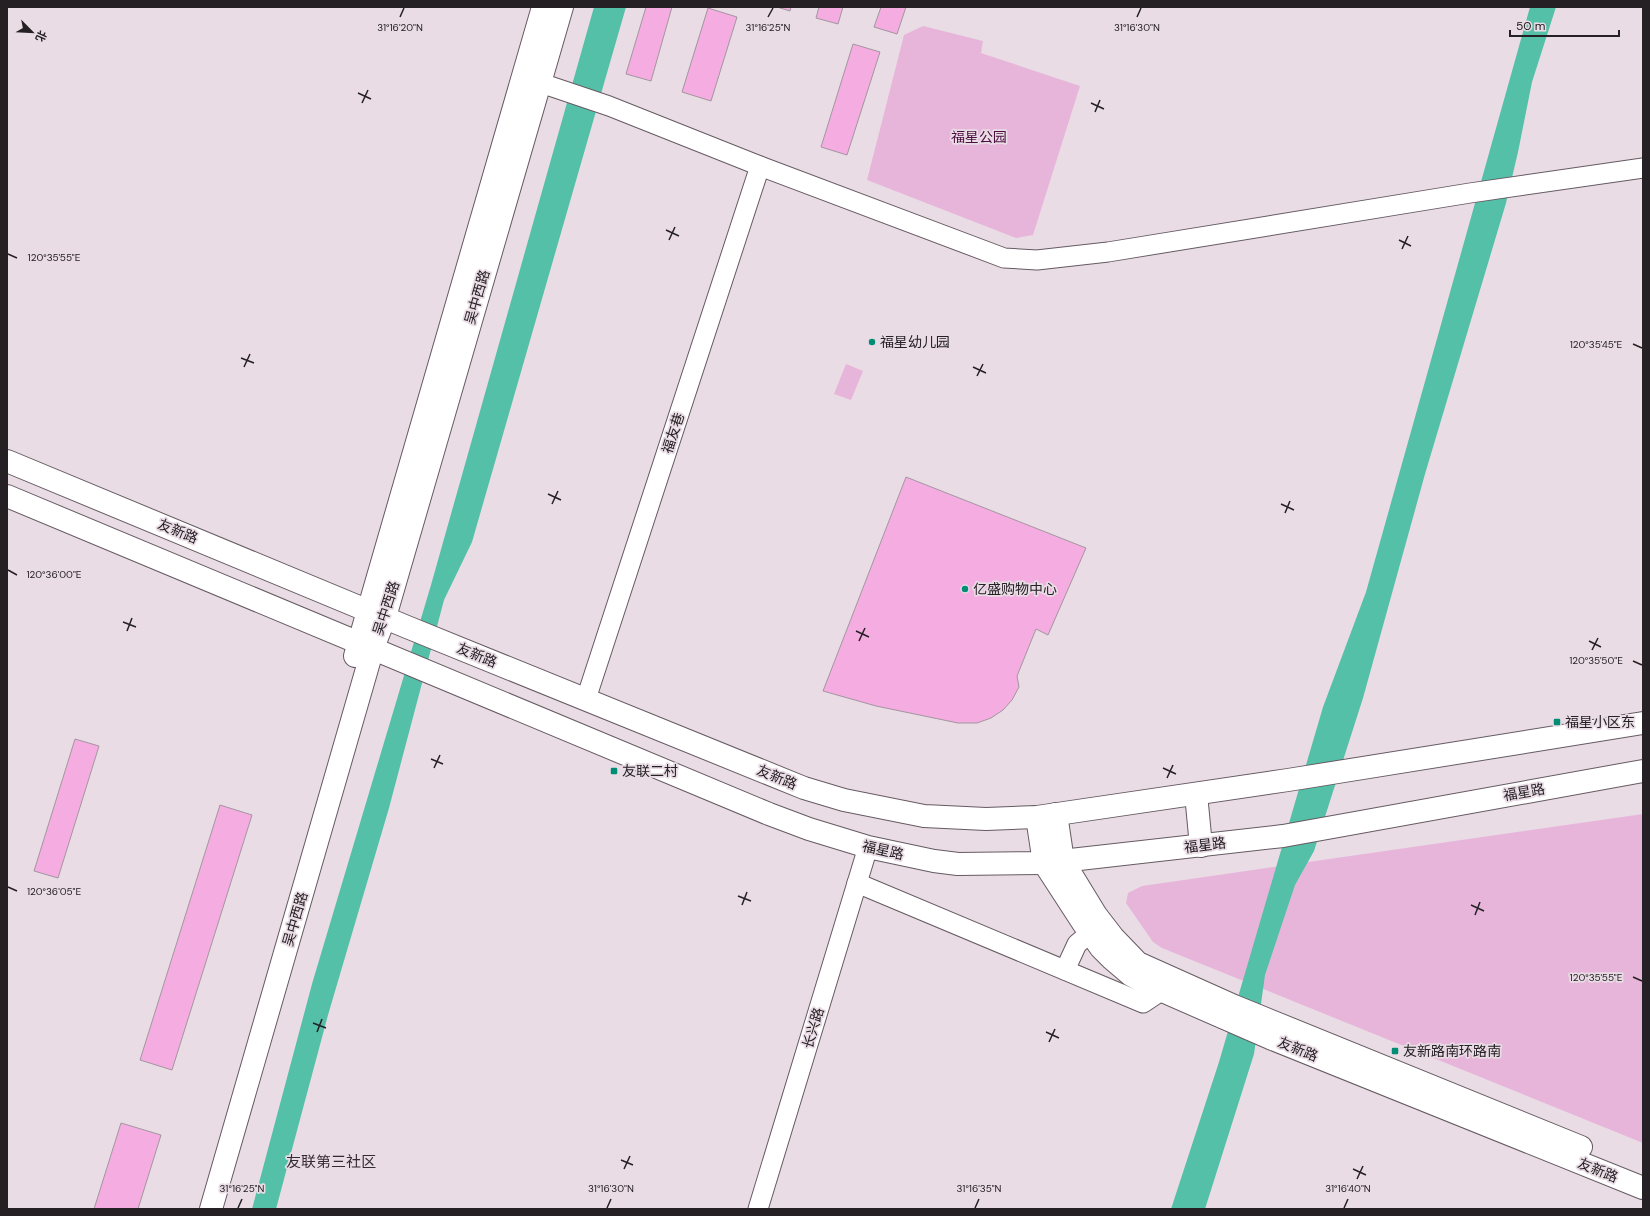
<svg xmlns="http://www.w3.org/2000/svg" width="1650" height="1216" font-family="'DM Sans','Noto Sans SC',sans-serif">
	<rect width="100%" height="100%" fill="#e9dce5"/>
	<!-- green -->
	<g fill="#e7b5da">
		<polygon points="923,26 983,41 981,53 1080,86 1033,235 1016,238 867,180 904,35"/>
		<polygon points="846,364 863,371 851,400 834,394"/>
		<polygon points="1643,814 1643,1143 1162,948 1153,942 1126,903 1128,893 1142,886"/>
	</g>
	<!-- water -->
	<g fill="#53c0a7">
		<polygon points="594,7 626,7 472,542 444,600 389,808 328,1015 276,1209 252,1209 312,984 431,585"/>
		<polygon points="1530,7 1556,7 1532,82 1518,152 1506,203 1425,474 1363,698 1314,851 1295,885 1265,975 1254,1054 1205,1209 1171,1209 1219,1062 1323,707 1366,592"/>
	</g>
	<!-- building -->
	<g fill="#f4ace1" stroke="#a2969f">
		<polygon points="646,7 672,7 651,81 626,74"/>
		<polygon points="777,7 791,7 790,11"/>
		<polygon points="819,7 843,7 838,24 816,18"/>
		<polygon points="881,7 906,7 897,34 874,27"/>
		<polygon points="708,8 737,17 711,101 682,92"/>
		<polygon points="853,44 880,52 847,155 821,147"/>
		<polygon points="906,477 1086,548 1048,635 1036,629 1017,676 1019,687 1012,700 1003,710 991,718 977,723 958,723 876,706 823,691"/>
		<polygon points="75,739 99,746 58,878 34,871"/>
		<polygon points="220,805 252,815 172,1070 140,1060"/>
		<polygon points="121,1123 161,1135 138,1209 94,1209"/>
	</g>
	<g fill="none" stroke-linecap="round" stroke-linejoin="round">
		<defs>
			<g id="minor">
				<polyline points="526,78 609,106 760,166 1004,258 1037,260 1108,252 1470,193 1643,168"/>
				<polyline points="586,699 760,166"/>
				<polyline points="857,883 1143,1003 1161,991"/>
				<polyline points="1065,970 1077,944 1090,933"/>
				<polyline points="758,1209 868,847"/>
			</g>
			<g id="major">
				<polyline points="7,461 407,627 804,788 844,800 924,816 986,819 1037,817 1288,780 1643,723"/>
				<polyline points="7,496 769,814 809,829 868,847 934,861 958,864 1044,863 1283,836 1643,771"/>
				<polyline points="355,656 543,7"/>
				<polyline points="1196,794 1201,846"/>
				<polyline points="1056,814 1063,861 1096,915 1113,937 1138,963 1234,1006 1581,1147"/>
				<polyline points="1037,817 1044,863 1083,923 1101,948 1111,958 1131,975 1151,986 1270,1038 1643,1188"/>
				<polyline points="211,1209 373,648 385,617 562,7"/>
			</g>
		</defs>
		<!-- minor casing -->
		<use href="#minor" stroke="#665a62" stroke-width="21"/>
		<!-- major casing -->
		<use href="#major" stroke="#665a62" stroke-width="24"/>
		<!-- minor -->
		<use href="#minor" stroke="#fff" stroke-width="19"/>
		<!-- major -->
		<use href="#major" stroke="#fff" stroke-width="22"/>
	</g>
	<!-- ticks -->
	<path fill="none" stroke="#252024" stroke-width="1.5" d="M400,17L404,8M768,17L773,8M1137,17L1141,8M358,93L371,99M362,103L368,90M1091,103L1104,109M1095,112L1100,100M666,230L679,236M669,240L675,227M1399,240L1411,246M1402,249L1408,236M8,254L17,258M1633,344L1642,348M241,358L254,363M244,367L250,354M973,367L986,373M977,376L983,364M548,494L561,500M552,504L558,491M1281,504L1294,510M1285,513L1290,501M8,570L17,575M123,622L136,627M127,631L132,618M856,631L869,637M859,641L865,628M1589,641L1601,647M1592,650L1598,638M1633,661L1642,665M431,759L443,764M434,768L440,755M1163,768L1176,774M1167,778L1173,765M8,887L17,891M738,896L751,901M742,905L747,892M1471,905L1484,911M1475,915L1480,902M1633,977L1642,981M313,1023L326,1028M317,1032L322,1019M1046,1032L1059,1038M1049,1042L1055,1029M621,1160L633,1165M624,1169L630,1156M1353,1169L1366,1175M1357,1179L1363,1166M238,1208L242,1199M607,1208L611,1199M975,1208L979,1199M1344,1208L1348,1199"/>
	<!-- markers -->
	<g fill="#008d75" stroke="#e9dce5" stroke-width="1.5">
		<circle cx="872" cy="342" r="4"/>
		<circle cx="965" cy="589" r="4"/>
		<rect x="1553" y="718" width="8" height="8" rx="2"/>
		<rect x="610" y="767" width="8" height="8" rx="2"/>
		<rect x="1391" y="1047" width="8" height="8" rx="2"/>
	</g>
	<g text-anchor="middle" stroke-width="3.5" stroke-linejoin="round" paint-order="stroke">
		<!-- park labels -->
		<g font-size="14" fill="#4c0e40" stroke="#e9dce5">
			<text x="979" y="142">福星公园</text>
		</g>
		<!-- street labels -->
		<g font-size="14" fill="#252024" stroke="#e9dce5">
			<text transform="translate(477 297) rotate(-74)" y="5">吴中西路</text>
			<text transform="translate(673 433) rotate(-72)" y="5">福友巷</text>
			<text transform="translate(178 531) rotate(22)" y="5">友新路</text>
			<text transform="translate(386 608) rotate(-72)" y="5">吴中西路</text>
			<text transform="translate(477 655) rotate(22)" y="5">友新路</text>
			<text transform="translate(777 777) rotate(22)" y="5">友新路</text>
			<text transform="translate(1524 792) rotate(-10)" y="5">福星路</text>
			<text transform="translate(1205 845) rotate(-7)" y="5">福星路</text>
			<text transform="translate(883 850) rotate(13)" y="5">福星路</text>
			<text transform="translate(295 919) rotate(-74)" y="5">吴中西路</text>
			<text transform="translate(813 1028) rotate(-73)" y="5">长兴路</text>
			<text transform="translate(1298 1049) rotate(22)" y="5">友新路</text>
			<text transform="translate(1598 1170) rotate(22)" y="5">友新路</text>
		</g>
		<!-- poi labels -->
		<g font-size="14" fill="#252024" stroke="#e9dce5" text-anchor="start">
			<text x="880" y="347">福星幼儿园</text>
			<text x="973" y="594">亿盛购物中心</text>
			<text x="1565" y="727">福星小区东</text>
			<text x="622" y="776">友联二村</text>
			<text x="1403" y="1056">友新路南环路南</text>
		</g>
		<!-- neighbourhood labels -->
		<g font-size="15" fill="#342a31" stroke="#e9dce5">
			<text x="331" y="1167">友联第三社区</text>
		</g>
	</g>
	<g font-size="10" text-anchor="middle" fill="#252024" stroke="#e9dce5" stroke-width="3.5" stroke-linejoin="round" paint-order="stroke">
		<text x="400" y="31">31°16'20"N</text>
		<text x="768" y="31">31°16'25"N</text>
		<text x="1137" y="31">31°16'30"N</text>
		<text x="54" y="261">120°35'55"E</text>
		<text x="1596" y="348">120°35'45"E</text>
		<text x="54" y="578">120°36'00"E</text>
		<text x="1596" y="664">120°35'50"E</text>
		<text x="54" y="895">120°36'05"E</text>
		<text x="1596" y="981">120°35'55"E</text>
		<text x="242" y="1192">31°16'25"N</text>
		<text x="611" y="1192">31°16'30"N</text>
		<text x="979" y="1192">31°16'35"N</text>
		<text x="1348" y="1192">31°16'40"N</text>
	</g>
	<!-- border -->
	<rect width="1650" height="1216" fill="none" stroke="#252024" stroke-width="16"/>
	<!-- north arrow -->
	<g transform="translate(32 32) rotate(114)" stroke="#e9dce5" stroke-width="3" paint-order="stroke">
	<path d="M0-3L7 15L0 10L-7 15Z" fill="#252024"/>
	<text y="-6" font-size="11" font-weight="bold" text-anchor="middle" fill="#252024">北</text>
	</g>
	<!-- scale -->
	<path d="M1510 30v6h109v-6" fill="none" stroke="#252024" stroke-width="2"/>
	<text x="1516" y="30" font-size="12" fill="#252024" stroke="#e9dce5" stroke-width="3" paint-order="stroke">50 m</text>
</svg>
